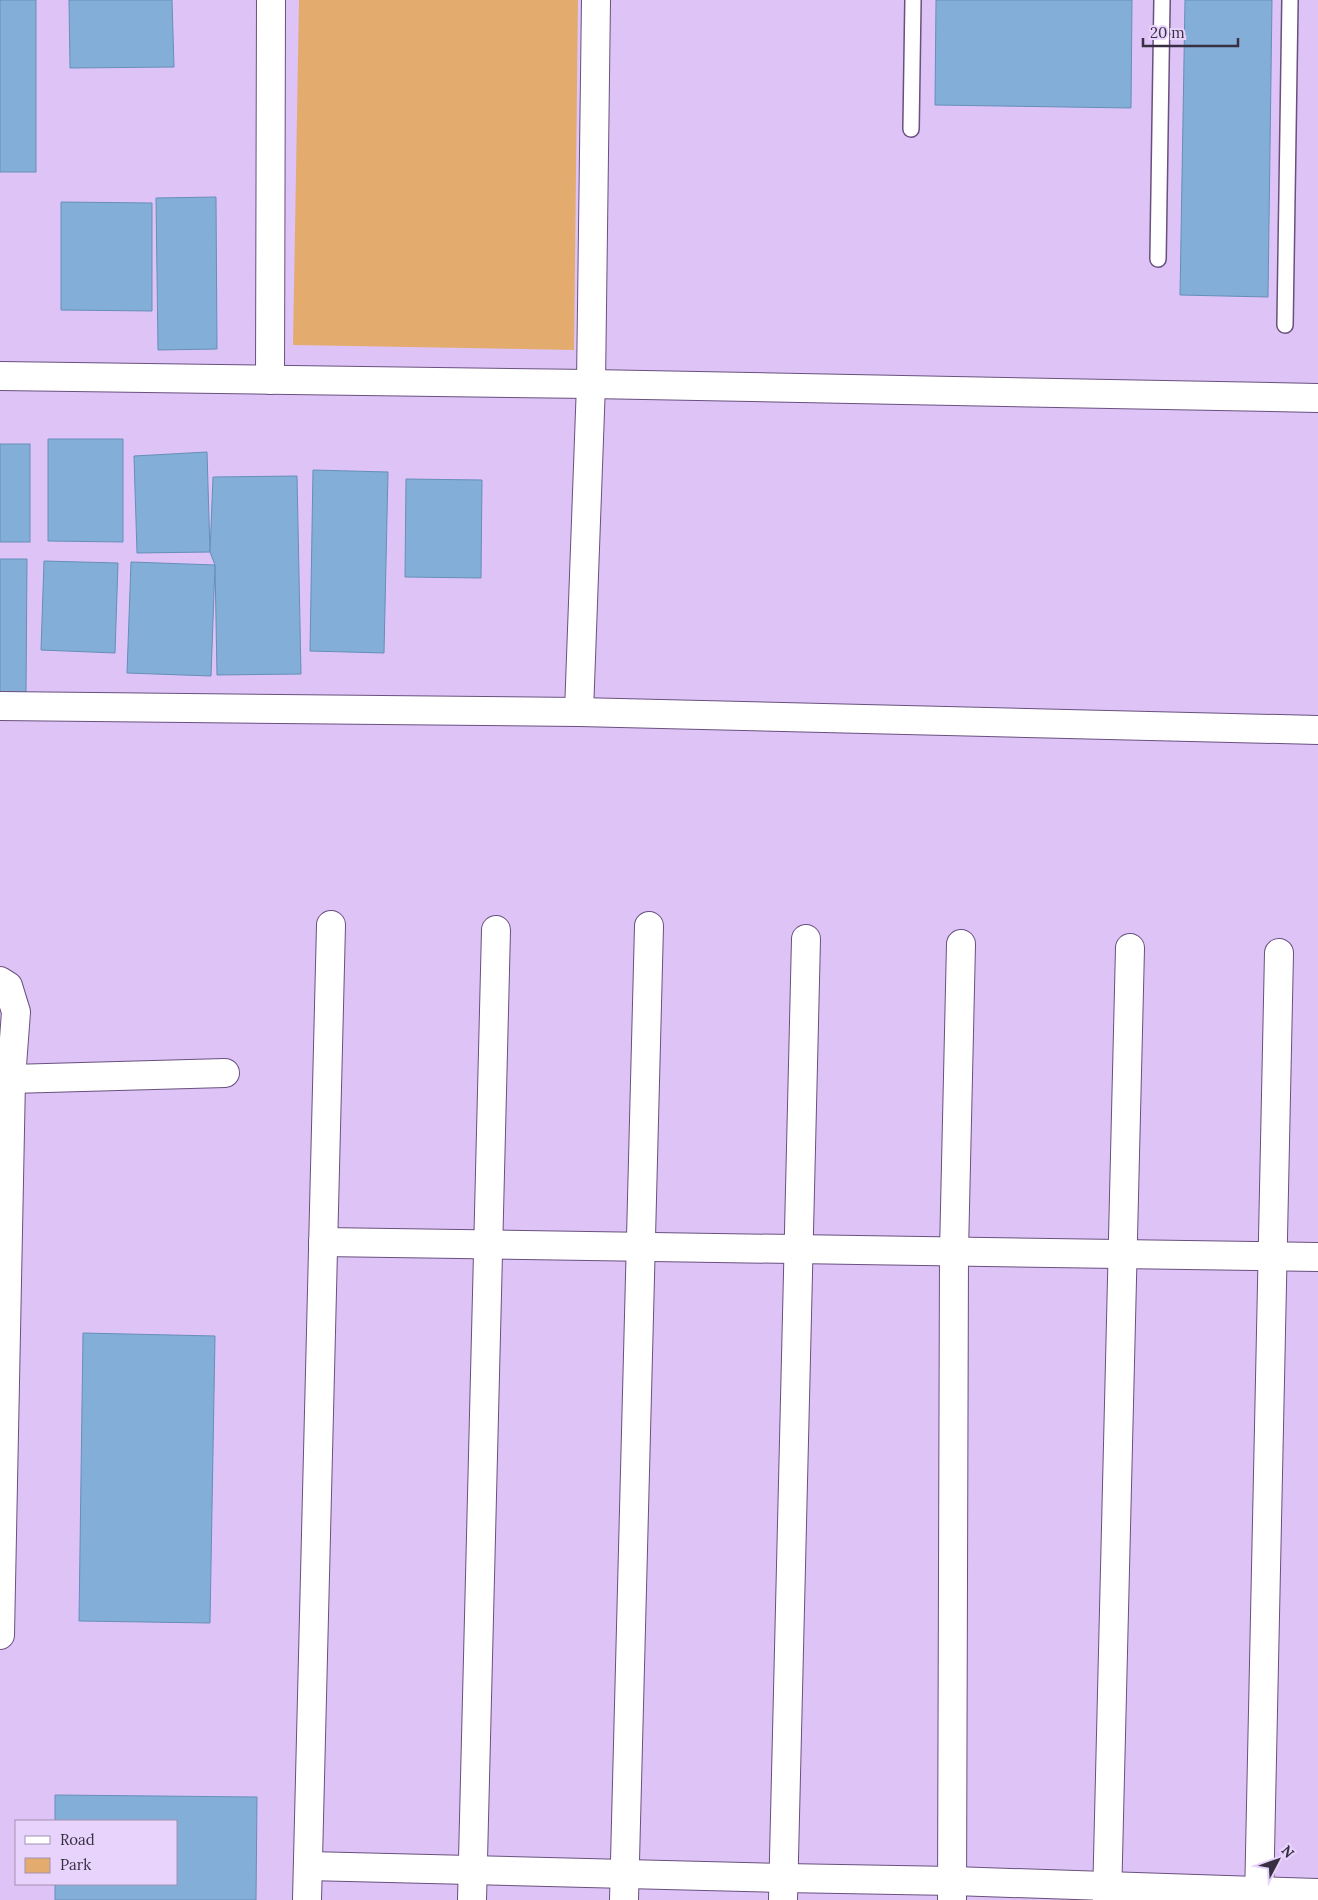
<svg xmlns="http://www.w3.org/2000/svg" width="1318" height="1900" font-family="Lora,serif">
	<rect width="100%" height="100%" fill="#dec3f7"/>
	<!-- green -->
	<polygon fill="#e3ac6e" points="299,0 578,0 574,350 293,345"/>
	<!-- building -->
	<g fill="#83aed8" stroke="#668fb8">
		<rect x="0" y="0" width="36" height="172"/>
		<polygon points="69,0 172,0 174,67 70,68"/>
		<polygon points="936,0 1132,0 1131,108 935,105"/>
		<polygon points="1185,0 1272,0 1268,297 1180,295"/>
		<polygon points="216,197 217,349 158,350 156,198"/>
		<polygon points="61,202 152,203 152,311 61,310"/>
		<polygon points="48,439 123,439 123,542 48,541"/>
		<rect x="0" y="444" width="30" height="98"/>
		<polygon points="207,452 210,552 137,553 134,456"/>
		<polygon points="313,470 388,472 384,653 310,651"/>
		<polygon points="297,476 301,674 217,675 215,565 210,552 213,477"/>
		<polygon points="406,479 482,480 481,578 405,577"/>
		<polygon points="0,559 27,559 26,694 0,694"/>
		<polygon points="44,561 118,563 115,653 41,650"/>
		<polygon points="131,562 215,565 211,676 127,673"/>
		<polygon points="83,1333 215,1336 210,1623 79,1621"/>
		<polygon points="55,1795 257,1797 256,1900 55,1900 55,1884 176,1884 176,1821 55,1821"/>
	</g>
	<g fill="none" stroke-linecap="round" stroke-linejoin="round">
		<defs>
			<g id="lane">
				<polyline points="911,129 913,0"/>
				<polyline points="1158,259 1162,0"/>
				<polyline points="1285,325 1290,0"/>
			</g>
			<g id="street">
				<polyline points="0,376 591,384 1318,398"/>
				<polyline points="270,380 271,0"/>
				<polyline points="0,706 579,712 1318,730"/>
				<polyline points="579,712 591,384 596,0"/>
				<polyline points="0,981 8,986 16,1012 11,1079 0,1635"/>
				<polyline points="11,1079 225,1073"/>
				<polyline points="323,1242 1318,1257"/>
				<polyline points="308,1866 784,1878 953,1881 1318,1893"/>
				<polyline points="307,1900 331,925"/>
				<polyline points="472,1900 496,930"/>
				<polyline points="624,1900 649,926"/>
				<polyline points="783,1900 806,939"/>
				<polyline points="952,1900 954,1252 961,944"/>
				<polyline points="1107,1900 1130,948"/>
				<polyline points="1259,1900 1279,953"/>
			</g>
		</defs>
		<!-- lane casing -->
		<use href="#lane" stroke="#69517e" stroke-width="18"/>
		<!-- street casing -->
		<use href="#street" stroke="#69517e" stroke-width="30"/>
		<!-- lane -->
		<use href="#lane" stroke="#fff" stroke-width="15"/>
		<!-- street -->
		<use href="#street" stroke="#fff" stroke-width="28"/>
	</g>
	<!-- legend -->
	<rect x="15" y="1820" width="162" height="65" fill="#e8d3fc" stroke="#a291b2"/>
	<rect x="25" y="1836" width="25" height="8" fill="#ffffff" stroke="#a291b2"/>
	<text x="60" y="1845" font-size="15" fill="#392f43">Road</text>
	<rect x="25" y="1858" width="25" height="15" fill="#e3ac6e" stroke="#a291b2"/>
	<text x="60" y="1870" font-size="15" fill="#392f43">Park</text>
	<!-- north arrow -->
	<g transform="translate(1278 1860) rotate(49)" stroke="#e8d3fc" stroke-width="4" paint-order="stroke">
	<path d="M0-4L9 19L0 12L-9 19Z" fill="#392f43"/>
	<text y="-8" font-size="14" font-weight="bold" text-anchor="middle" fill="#392f43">N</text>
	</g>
	<!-- scale -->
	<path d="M1143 38v8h95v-8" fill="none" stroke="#392f43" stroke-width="2.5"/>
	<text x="1150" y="38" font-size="15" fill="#392f43" stroke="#e8d3fc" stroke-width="4" paint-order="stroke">20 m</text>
</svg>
